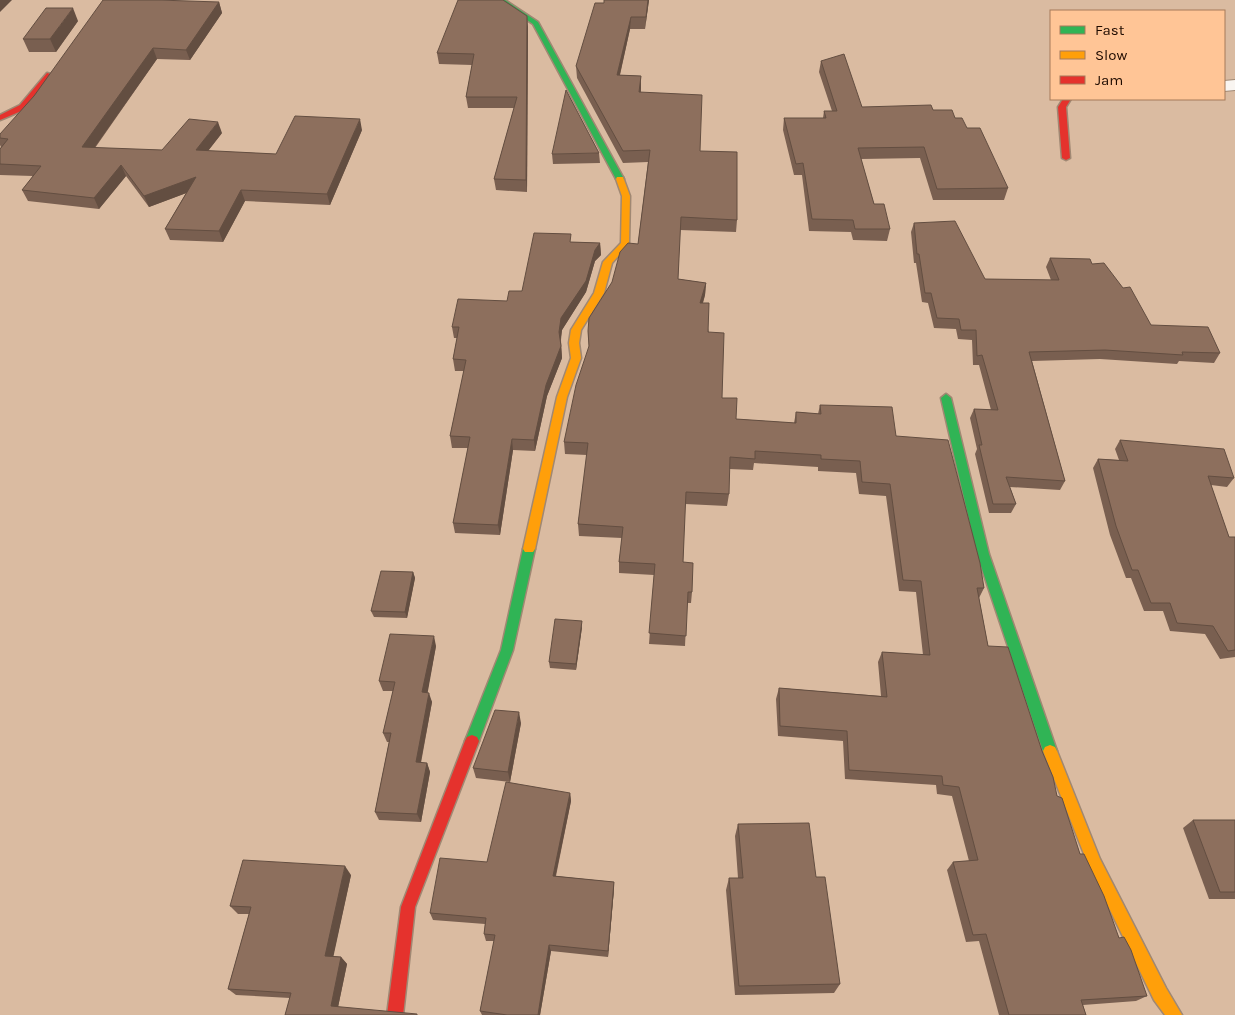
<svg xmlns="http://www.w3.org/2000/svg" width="1235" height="1015" font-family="Karla,sans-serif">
	<rect width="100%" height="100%" fill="#dabba1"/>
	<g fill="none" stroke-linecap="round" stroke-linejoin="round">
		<defs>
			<polygon id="street" points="1235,80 1235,90 1224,91 1224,81"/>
			<g id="fast">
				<polygon points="497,0 505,0 538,22 624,179 623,181 620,181 616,179 533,24"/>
				<polygon points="946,394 951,398 989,554 1057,751 1055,755 1050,757 1045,755 1043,751 977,554 941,398"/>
				<polygon points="529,544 533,546 535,549 513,650 479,741 477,745 472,747 467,745 465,741 501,650 523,549 525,546"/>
			</g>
			<g id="slow">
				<polygon points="617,177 623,177 630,196 629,244 612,263 604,293 581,330 579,343 581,358 567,397 535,549 533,552 525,552 523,549 557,397 571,358 569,343 571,330 594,293 603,262 621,243 622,196 616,179"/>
				<polygon points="1050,745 1055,747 1057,751 1100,859 1166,988 1182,1015 1165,1015 1154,1000 1090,869 1043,751 1045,747"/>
			</g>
			<g id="jam">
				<polygon points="47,73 54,75 26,109 0,120 0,115 20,105"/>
				<polygon points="1063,99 1071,99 1066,107 1070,158 1066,160 1062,158 1058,107"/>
				<polygon points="472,735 477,737 479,741 415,907 403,1015 387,1015 401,907 465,741 467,737"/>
			</g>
		</defs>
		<!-- street casing -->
		<use href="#street" stroke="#a08873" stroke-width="2"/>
		<!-- fast casing -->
		<use href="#fast" stroke="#a08873" stroke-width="3"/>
		<!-- slow casing -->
		<use href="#slow" stroke="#a08873" stroke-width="3"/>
		<!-- jam casing -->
		<use href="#jam" stroke="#a08873" stroke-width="3"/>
		<!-- street -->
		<use href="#street" fill="#f9f5f1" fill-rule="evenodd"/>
		<!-- fast -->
		<use href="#fast" fill="#30b455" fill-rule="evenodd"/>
		<!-- slow -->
		<use href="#slow" fill="#ff9f0a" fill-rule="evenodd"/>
		<!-- jam -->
		<use href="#jam" fill="#e5322d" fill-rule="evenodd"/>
	</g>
	<!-- wall -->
	<g fill="#795f50">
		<polygon points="604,0 649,0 645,29 630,29 620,75 641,76 641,92 700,151 737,220 736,232 680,230 678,279 706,283 705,295 703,303 722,398 736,419 794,423 796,412 818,414 820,405 896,436 984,588 979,598 988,646 1042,751 1057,796 1080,854 1119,938 1147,996 1136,1001 1083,1005 1086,1015 999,1015 979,941 966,942 947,870 953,862 969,861 952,796 937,794 936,785 845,779 843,741 778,736 776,699 779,688 881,696 878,662 882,652 923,655 916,592 899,591 886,496 859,494 856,473 818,471 818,467 754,463 753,470 729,469 729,494 727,506 685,504 683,562 692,592 691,603 687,603 685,646 649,644 654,575 619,573 619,562 622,538 579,536 578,524 587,455 565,454 564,442 589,349 588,331 638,244 648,162 623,163 577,78 576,66 604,3"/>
		<polygon points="219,2 222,13 190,60 157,59 95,148 162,150 222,133 208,151 276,154 362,130 330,205 245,201 223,242 170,240 165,229 186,193 149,207 126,176 99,209 28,201 22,190 33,176 0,175 0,149 1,147 0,145 0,134"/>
		<polygon points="78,21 56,52 29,52 23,39"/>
		<polygon points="528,27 527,192 496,190 494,179 514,108 468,108 466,97 472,65 439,64 437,53"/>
		<polygon points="821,61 862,107 933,110 955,118 967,128 1008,188 1004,200 933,200 920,158 861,159 874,204 890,229 887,241 853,240 851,232 809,231 802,175 794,175 783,130 784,118 823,118 824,111 832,111 819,72"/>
		<polygon points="599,153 600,163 553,164 552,154"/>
		<polygon points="914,223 985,279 1051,280 1046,267 1050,258 1092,264 1151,325 1220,353 1214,363 1179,361 1177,364 1100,359 1032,361 1065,481 1060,490 1010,487 1016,504 1011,513 989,513 975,454 977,449 970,418 974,409 991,410 979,365 973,365 972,340 958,339 956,329 934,328 928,303 922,302 916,263 914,263 911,232"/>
		<polygon points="571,242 600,243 601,255 595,261 586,292 562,330 561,340 562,358 547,396 535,451 513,450 500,535 455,533 453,523 468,448 452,448 450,436 464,371 455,371 453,359 457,338 454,338 452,327 507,301 522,291"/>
		<polygon points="1120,440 1234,478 1227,487 1211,485 1229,537 1235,537 1235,657 1220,659 1205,634 1170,631 1163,611 1144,611 1131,578 1126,578 1110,535 1093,468 1098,459 1119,460 1115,449"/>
		<polygon points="413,572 415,578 407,618 374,617 371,611"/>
		<polygon points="582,627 576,670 550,668 549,662"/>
		<polygon points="436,646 427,693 432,702 421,763 427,763 430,772 421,822 379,820 375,812 389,742 387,742 383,733 393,691 383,691 379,681"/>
		<polygon points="521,723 510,782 476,778 473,768"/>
		<polygon points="570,793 571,801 556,876 614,882 614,889 608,957 551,951 540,1015 482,1015 480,1011 494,941 486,941 484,934 485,924 433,920 430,913 487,862"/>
		<polygon points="1193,820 1235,820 1235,899 1209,899 1183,828"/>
		<polygon points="738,824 816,877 840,984 834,993 735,995 726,890 729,878 738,878 735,836"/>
		<polygon points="351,875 333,956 341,957 347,964 338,1007 285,1015 290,998 236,995 228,989 249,914 238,914 230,906"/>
	</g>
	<!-- shaded-wall -->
	<g fill="#634e41">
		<polygon points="0,0 12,0 0,12"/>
		<polygon points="648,0 649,0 645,29 646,17"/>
		<polygon points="219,2 222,13 190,60 186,50"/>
		<polygon points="73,8 78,21 56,52 50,39"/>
		<polygon points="527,16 528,27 527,192 526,180"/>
		<polygon points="631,17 630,29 617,87 617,75"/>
		<polygon points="153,48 157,59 87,158 82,147"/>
		<polygon points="641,76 641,88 639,104 639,92"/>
		<polygon points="360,119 362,130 330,205 327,194"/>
		<polygon points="218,122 222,133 200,161 196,150"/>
		<polygon points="121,165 126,176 99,209 94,198"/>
		<polygon points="196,177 200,188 149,207 144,196"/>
		<polygon points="241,190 245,201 223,242 219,231"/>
		<polygon points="600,243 601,255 595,261 586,292 562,330 560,343 559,332 561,318 595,250"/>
		<polygon points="706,283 705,295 699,315 700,303"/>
		<polygon points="561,346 562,358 547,396 535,451 534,440 546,385"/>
		<polygon points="512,439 513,450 500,535 498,525"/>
		<polygon points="413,572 415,578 407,618 405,612"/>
		<polygon points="582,621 582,627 576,670 576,664"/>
		<polygon points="434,636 436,646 426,702 422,692"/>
		<polygon points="429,693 432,702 419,771 416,762"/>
		<polygon points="519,712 521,723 510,782 508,772"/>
		<polygon points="427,763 430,772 421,822 417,814"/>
		<polygon points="570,793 571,801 554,883 553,876"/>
		<polygon points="345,866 351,875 332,963 325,956"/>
		<polygon points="614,882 614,889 608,957 608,951"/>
		<polygon points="549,945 551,951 540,1015 538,1015"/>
		<polygon points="341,957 347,964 337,1012 331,1006"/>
	</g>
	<!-- building -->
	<g fill="#8d6f5d" stroke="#634e41">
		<polygon points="103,0 158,0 219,2 186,50 153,48 82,147 162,150 189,119 218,122 196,150 276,154 295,116 360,119 327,194 241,190 219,231 165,229 196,177 144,196 121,165 94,198 22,190 41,166 0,164 0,149 8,139 0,138 0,134 34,96"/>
		<polygon points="458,0 503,0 527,16 526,180 494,179 517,97 466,97 474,54 437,53"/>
		<polygon points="604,0 648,0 646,17 631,17 617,75 641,76 639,92 702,95 700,151 737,152 737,220 681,217 678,279 706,283 700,303 709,303 708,332 724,333 722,398 737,398 736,419 796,423 796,412 821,414 820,405 892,407 896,436 948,440 980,563 984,588 977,588 988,646 1008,647 1042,751 1053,777 1057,796 1062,798 1080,854 1084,854 1104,896 1119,938 1124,937 1131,950 1147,996 1081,1000 1086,1015 1009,1015 986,934 973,935 953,862 978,860 959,787 943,785 942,776 849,770 847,731 780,726 779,688 887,697 882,652 930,655 921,581 903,580 890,484 862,482 860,461 821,459 821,455 755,451 755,459 730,457 729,494 686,492 683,562 693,563 692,592 688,592 686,636 649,633 655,564 619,562 623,527 578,524 588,443 564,442 576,385 589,346 588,331 589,318 612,282 620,252 628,243 638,244 650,150 623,151 576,66 595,3 604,3"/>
		<polygon points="46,8 73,8 50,39 23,39"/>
		<polygon points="844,54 862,107 931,105 933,110 952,110 955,118 962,118 967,128 980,128 1008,188 937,189 924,147 858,148 874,204 884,204 890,229 855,229 853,220 812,219 803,163 796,164 784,118 826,118 824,111 837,111 821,61"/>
		<polygon points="566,90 599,153 552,154"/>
		<polygon points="955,221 985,279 1059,280 1050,258 1090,259 1092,264 1104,263 1123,288 1130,287 1151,325 1208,327 1220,353 1182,352 1183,355 1105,350 1029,352 1065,481 1006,477 1016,504 993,504 979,445 982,445 974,409 998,410 982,355 977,356 976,330 961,330 959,319 937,318 931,293 925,293 919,254 917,254 914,223"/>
		<polygon points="534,233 571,234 570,242 600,243 595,250 586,281 561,318 559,332 561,346 546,385 534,440 512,439 498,525 453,523 470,437 450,436 466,360 453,359 459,327 452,327 458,299 507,301 509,291 522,291"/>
		<polygon points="1120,440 1224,449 1234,478 1208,476 1229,537 1235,537 1235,650 1228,651 1213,626 1177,623 1170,603 1151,603 1138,570 1132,570 1116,526 1098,459 1128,461"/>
		<polygon points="381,571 413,572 405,612 371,611"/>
		<polygon points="555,619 582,621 576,664 549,662"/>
		<polygon points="390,634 434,636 422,692 429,693 416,762 427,763 417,814 375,812 391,733 383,733 395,682 379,681"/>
		<polygon points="495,710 519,712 508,772 473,768"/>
		<polygon points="506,782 570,793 553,876 614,882 608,951 549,945 538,1015 507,1015 480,1011 495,935 484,934 486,918 430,913 440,858 487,862"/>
		<polygon points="1193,820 1235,820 1235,892 1220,892"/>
		<polygon points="809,823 816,877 825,877 840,984 739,986 729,878 743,878 738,824"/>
		<polygon points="243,860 345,866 325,956 341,957 331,1006 417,1014 417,1015 285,1015 291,993 228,989 251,907 230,906"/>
	</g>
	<!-- legend -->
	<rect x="1050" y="10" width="175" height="90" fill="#ffc596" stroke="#a57b5a"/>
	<rect x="1060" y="26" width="25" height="8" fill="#30b455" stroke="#a57b5a"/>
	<text x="1095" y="35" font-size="15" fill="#1f0b00">Fast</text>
	<rect x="1060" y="51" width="25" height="8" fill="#ff9f0a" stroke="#a57b5a"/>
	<text x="1095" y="60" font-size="15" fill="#1f0b00">Slow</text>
	<rect x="1060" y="76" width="25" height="8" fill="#e5322d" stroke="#a57b5a"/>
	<text x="1095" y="85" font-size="15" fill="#1f0b00">Jam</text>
</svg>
